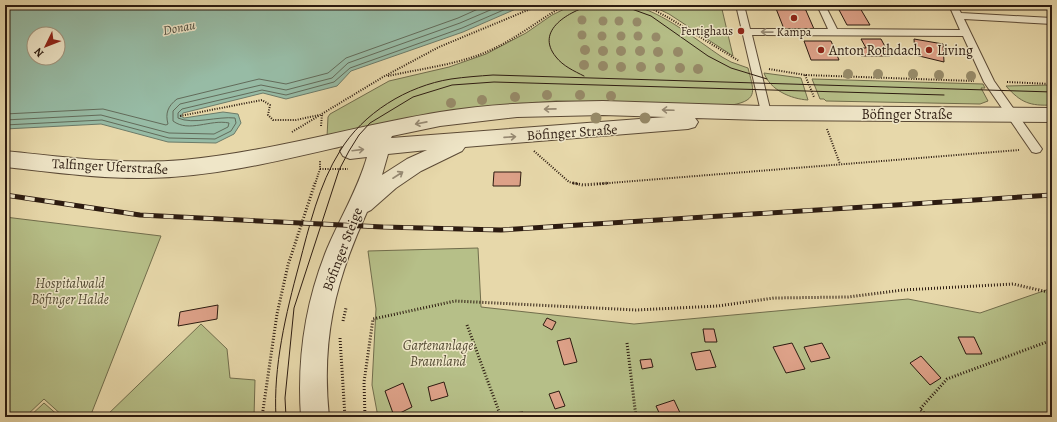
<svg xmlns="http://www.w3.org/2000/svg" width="1057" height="422" font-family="Alegreya,serif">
	<rect width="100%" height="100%" fill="#e7d8aa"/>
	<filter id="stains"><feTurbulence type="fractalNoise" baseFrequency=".005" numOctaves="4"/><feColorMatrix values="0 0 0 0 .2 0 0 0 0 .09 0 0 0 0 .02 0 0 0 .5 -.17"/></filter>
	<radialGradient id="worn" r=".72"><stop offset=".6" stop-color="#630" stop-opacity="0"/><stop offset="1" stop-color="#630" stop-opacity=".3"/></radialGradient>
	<!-- green -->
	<g fill="#b6bf88" stroke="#716d4c">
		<path d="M573,5H614L623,7L624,5C655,5 696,40 722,57L731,62L748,68C753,89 760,100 732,105L556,101L475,108L327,137L328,117L330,114L389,81L449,67L486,54L526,33L552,15Z"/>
		<polygon points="650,5 721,5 733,56 669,14"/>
		<path d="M764,73L801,78L808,100C791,99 770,90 764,73Z"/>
		<polygon points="812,79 983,84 985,88 981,88 988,101 980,104 826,101 824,99 820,99"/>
		<path d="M1052,85V105C1030,106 1021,103 1006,86Z"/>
		<polygon points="5,217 161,236 90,417 64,417 44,399 25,417 5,417"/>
		<polygon points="478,248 481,307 634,324 908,299 980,313 1052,288 1052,417 378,417 372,385 376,309 368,251"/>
		<polygon points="201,324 227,349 230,378 255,380 254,417 105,417"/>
		<polygon points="44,403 60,417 29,417"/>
	</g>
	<!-- water -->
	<path fill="#97bba5" stroke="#6c7b69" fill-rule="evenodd" d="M5,5H525L463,32L351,71L337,86L286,99L263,93L183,113L181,116L184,118L223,112L238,114L241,123L234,134L216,143L168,142L101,124L5,129ZM34,34H58V58H34Z"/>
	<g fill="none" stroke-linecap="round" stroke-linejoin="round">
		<!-- shore -->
		<g stroke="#626b5a" stroke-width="1">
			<path d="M5,114L103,109L166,125L168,124C165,113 168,106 177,99L259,79L286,84L328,73L346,58L458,18L487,5"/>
			<path d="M5,120L101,115L169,133L214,134L228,127L229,123C210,119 189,133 173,121V111L180,104L261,85L286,90L332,78L348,63L460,23L502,5"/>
			<path d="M5,125L102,120L169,138L215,139L231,131L236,123L235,118C218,116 193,125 178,118V113L182,109L262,90L286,95L334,82L350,68L462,28L515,5"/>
		</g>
	</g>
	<!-- building -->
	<g fill="#dda188" stroke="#2c1b10">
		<polygon points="775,6 804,6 814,29 784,29"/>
		<polygon points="838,8 860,8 870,25 847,25"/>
		<polygon points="861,39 881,39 890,56 861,56 857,48 866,48"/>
		<polygon points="914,39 943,44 944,62 915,55"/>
		<polygon points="804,41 831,41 839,60 811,60"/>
		<polygon points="494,172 521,172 520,186 493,186"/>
		<polygon points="218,305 217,319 178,326 180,312"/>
		<polygon points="547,318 556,322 552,330 543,325"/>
		<polygon points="703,329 714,329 717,342 705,342"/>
		<polygon points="958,337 974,337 982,354 966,354"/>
		<polygon points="570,338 577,362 564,365 557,341"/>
		<polygon points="792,343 805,369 786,373 773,347"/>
		<polygon points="822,343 830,358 811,362 804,347"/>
		<polygon points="710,350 716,367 696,370 691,353"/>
		<polygon points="921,356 941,378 930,385 910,363"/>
		<polygon points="651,359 653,367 642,369 640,360"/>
		<polygon points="444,382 448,396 431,401 428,387"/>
		<polygon points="403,383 412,407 394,416 385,391"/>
		<polygon points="559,391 565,406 555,409 549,394"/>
		<polygon points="674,400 682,417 661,417 656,406"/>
		<polygon points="523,412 524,417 513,417 513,413"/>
	</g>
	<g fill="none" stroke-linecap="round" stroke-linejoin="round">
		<defs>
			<polygon id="service" points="736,5 744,5 750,29 828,29 817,5 825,5 837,29 960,30 949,5 957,5 961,13 1052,18 1052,24 964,19 994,81 1042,149 1040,152 1036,153 1032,152 984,82 963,36 752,35 771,113 770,116 762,116"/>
			<path id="tertiary" d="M603,101L762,106L1052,108V122L762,120L695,118L698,122L695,127L688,129L465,147L462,151L421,171L396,188L371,210L367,212C335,281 321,340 329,417H301C297,359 305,303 327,249C340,218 358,189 367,157L350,159L343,156L340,151L343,146C278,161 214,177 148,178C100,179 52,172 5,167V151C64,157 124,165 183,160C270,152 354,126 440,112C494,103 548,102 603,101ZM603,115L666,117L391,138L392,136L440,126L517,117ZM427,150L407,159L382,175L388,154Z"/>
		</defs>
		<!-- service casing -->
		<use href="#service" stroke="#5b4a36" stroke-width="2"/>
		<!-- tertiary casing -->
		<use href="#tertiary" stroke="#5b4a36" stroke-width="2"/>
		<!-- path-far1 -->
		<g stroke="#2c1b10" stroke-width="2" stroke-dasharray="1 1.5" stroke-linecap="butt">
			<polyline points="645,5 669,18 739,61"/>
			<polyline points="769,69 805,75 974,81"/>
			<polyline points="805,75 814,97"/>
			<path d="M388,76C424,68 464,64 497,47C521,35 542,18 565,5"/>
			<polyline points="1007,82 1052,84"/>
			<polyline points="180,116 262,100 270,105 268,115 273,120 296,120 319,115"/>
			<polyline points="321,126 322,115"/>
			<polyline points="827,129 840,164"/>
			<polyline points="292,132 383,77 439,47 540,5"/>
			<polyline points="534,151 569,182 578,184"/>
			<polyline points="320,169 348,169"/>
			<polyline points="315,184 320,169 320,161"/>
			<polyline points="597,184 1019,150"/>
		</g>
		<!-- path -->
		<g stroke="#2c1b10" stroke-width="3" stroke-dasharray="1 2" stroke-linecap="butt">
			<polyline points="573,183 583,185 609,183"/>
			<polyline points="1048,291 1052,301"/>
			<polyline points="343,321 346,308"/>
			<polyline points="467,325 501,417"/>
			<polyline points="340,338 345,417"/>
			<polyline points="627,343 636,417"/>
			<polyline points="262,417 277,314 288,265 315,183"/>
			<polyline points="365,417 364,382 373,319 455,301 636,310 718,306 774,298 848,297 903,290 1013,284 1052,293"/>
			<polyline points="928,417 920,409 947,379 1052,340"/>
		</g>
		<!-- service -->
		<use href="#service" fill="#efe6c8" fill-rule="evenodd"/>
		<!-- tertiary -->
		<use href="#tertiary" fill="#efe6c8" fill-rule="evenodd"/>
		<!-- tram -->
		<g stroke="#2c1b10" stroke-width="1">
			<polyline points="615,5 629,8 651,16 708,56 731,68 767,79"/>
			<path d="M584,76C574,71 563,66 556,57C534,30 570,11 592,5"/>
			<path d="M276,417C273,367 286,313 299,265C309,227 319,184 340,151C363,113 407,86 451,79C465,77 479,76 493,75L1052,92"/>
			<polyline points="286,417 285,398 294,308 339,170 349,151 359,135 370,123 413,97 452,85 494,82 944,95"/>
		</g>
		<defs>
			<polyline id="rail" points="5,195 140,215 383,227 501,230 1052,195"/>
		</defs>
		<!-- rail casing -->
		<use href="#rail" stroke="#2c1b10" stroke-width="5"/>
		<!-- rail -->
		<use href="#rail" stroke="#efe6c8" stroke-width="3.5" stroke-dasharray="10" stroke-linecap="butt"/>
	</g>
	<!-- trees -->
	<g fill="#978b69">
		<circle cx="582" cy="20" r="4.5"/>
		<circle cx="603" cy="21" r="4.5"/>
		<circle cx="619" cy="21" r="4.5"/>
		<circle cx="637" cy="22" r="4.5"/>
		<circle cx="582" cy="35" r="4.5"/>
		<circle cx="602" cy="36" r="4.5"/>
		<circle cx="621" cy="36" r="4.5"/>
		<circle cx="638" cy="36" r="4.5"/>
		<circle cx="656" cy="37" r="4.5"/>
		<circle cx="585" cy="50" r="5"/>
		<circle cx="603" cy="51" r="5"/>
		<circle cx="621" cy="51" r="5"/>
		<circle cx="640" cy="51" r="5"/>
		<circle cx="658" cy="52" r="5"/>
		<circle cx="678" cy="52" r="5"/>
		<circle cx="584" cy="65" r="5"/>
		<circle cx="603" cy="66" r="5"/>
		<circle cx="621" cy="67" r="5"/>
		<circle cx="641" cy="67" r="5"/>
		<circle cx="660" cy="68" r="5"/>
		<circle cx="680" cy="68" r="5"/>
		<circle cx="698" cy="69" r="5"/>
		<circle cx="848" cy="74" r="5"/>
		<circle cx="878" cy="74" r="5"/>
		<circle cx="913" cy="74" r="5"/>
		<circle cx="939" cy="75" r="5"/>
		<circle cx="971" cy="76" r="5"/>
		<circle cx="547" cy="95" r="5"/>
		<circle cx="580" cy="95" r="5"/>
		<circle cx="611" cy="96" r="5"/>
		<circle cx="515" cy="97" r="5"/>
		<circle cx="482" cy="100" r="5"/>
		<circle cx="451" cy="103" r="5"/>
		<circle cx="596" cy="118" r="5.5"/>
		<circle cx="645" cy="118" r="5.5"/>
	</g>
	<!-- one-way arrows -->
	<defs><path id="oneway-shaft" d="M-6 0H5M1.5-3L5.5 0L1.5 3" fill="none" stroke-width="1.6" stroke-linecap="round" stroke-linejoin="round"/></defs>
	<g stroke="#978b75">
		<use href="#oneway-shaft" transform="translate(767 32) rotate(-179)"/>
		<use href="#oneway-shaft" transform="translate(550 109) rotate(179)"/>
		<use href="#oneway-shaft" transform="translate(668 110) rotate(-178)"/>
		<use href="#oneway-shaft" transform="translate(421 123) rotate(169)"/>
		<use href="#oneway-shaft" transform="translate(510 137) rotate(-4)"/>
		<use href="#oneway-shaft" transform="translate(358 150) rotate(-7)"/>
		<use href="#oneway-shaft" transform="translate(398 175) rotate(-33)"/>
	</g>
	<!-- markers -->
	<g fill="#8f2418" stroke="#efe6c8" stroke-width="1.5">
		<circle cx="794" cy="18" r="4"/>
		<circle cx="741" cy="31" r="4"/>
		<circle cx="821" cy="50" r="4"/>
		<circle cx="929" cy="50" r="4"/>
	</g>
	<g text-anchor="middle" stroke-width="3" stroke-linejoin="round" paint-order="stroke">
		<!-- far-poi labels -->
		<g font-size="12" fill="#2c1b10" stroke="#efe6c8" text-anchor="end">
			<text x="733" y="35">Fertighaus</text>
			<text x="794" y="36" text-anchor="middle">Kampa</text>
		</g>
		<!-- far-water labels -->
		<g font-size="13" font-style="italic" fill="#4c4b3d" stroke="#efe6c8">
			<text transform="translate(179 27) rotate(-11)" y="5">Donau</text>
		</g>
		<!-- poi labels -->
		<g font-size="14" fill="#2c1b10" stroke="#efe6c8" text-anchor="start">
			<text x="829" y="55">Anton Rothdach</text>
			<text x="937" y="55">Living</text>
		</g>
		<!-- street labels -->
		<g font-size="14" fill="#2c1b10" stroke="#efe6c8">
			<text x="907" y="119">Böfinger Straße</text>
			<text transform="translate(572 132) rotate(-4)" y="5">Böfinger Straße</text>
			<text transform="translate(110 166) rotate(3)" y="5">Talfinger Uferstraße</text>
			<text transform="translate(342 249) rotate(-69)" y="5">Böfinger Steige</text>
		</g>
		<!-- park labels -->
		<g font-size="14" font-style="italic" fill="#554c34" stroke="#efe6c8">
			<text x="70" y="288">Hospitalwald<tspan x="70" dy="16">Böfinger Halde</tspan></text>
			<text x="438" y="350">Gartenanlage<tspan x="438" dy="16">Braunland</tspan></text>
		</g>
	</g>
	<!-- margin -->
	<rect width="1057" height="422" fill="none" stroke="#e7d8aa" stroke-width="20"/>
	<rect x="6" y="6" width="1045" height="410" fill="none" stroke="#2c1b10" stroke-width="2"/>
	<rect x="10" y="10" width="1037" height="402" fill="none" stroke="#2c1b10"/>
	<!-- north arrow -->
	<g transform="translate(46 46) rotate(227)"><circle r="19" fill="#efe6c8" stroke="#a1957e"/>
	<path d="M0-3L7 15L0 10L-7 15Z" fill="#8f2418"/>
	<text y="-6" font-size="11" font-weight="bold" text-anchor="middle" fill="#2c1b10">N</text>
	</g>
	<rect width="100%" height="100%" filter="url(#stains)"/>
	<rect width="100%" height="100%" fill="url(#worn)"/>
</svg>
